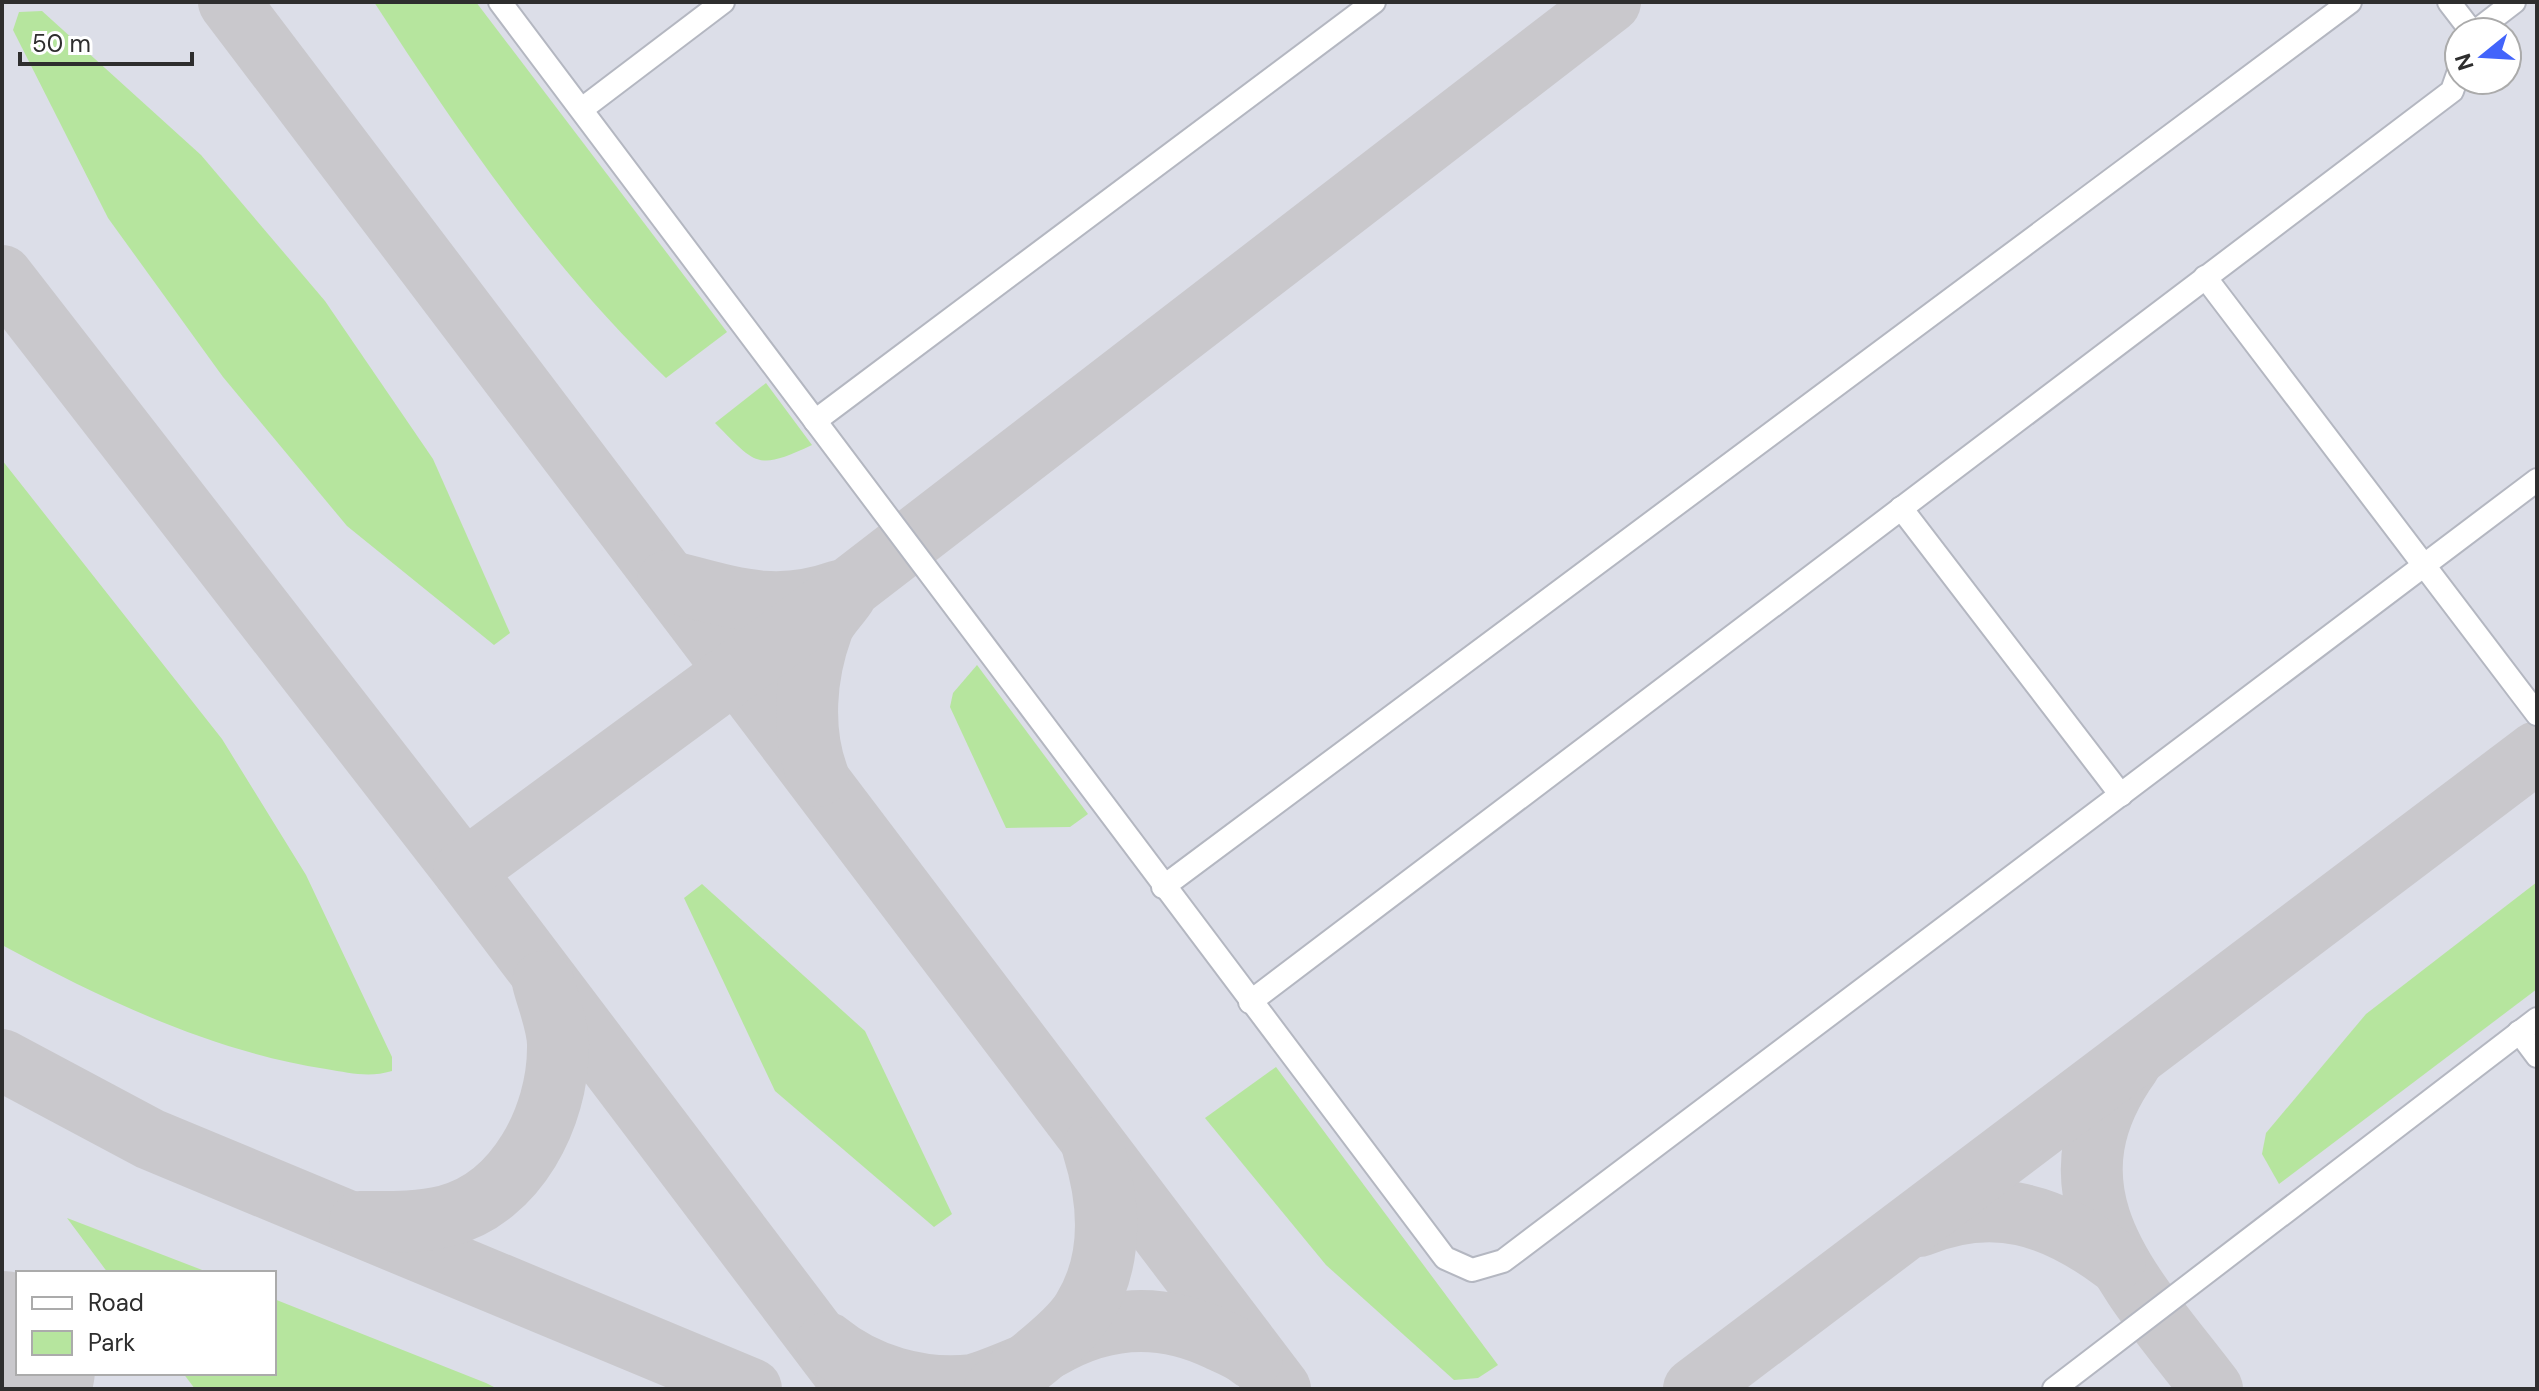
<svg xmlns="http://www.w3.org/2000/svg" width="2539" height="1391" font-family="'DM Sans',sans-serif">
	<rect width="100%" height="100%" fill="#efe9e1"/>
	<!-- airport -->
	<path fill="#dcdee8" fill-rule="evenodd" d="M2,2H2537V1389H2ZM2459,32H2507V80H2459ZM18,1273H274V1373H18Z"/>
	<!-- green -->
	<g fill="#b6e59e">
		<path d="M374,2H476L727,332L666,378C551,268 460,135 374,2Z"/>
		<polygon points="42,11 201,155 325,301 433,459 510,633 494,645 347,526 223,377 108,218 13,30 19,12"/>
		<path d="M766,383L812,445C756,471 757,465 715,423Z"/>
		<path d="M2,460L222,739L306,875L392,1057V1071C369,1078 350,1073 326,1069C211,1051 104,1000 2,945Z"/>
		<polygon points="977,665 1088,814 1070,827 1006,828 950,707 953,693"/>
		<polygon points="2537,882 2537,989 2279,1184 2262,1154 2266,1133 2366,1014"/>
		<polygon points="702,884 865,1031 952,1214 934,1227 775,1091 684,898"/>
		<polygon points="1276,1067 1498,1365 1478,1378 1454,1380 1326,1265 1205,1118"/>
		<polygon points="67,1218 210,1273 108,1273"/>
		<polygon points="274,1299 486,1383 498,1389 195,1389 183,1373 274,1373"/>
	</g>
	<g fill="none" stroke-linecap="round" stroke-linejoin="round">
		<!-- taxiway -->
		<g stroke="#c9c8cc" stroke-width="62">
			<polyline points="229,2 1280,1389"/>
			<polyline points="2,276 464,871 856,1389"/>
			<path d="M668,581C731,597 774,614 839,591"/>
			<path d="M818,776C801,731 805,675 822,629C826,617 839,605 846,594"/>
			<polyline points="464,871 852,586 1610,2"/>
			<polyline points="2,1060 150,1139 751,1389"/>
			<path d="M2130,1064C2036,1195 2135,1287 2212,1389"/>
			<path d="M360,1222C389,1222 418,1223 446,1216C517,1198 558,1116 558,1048C559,1027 548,1002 543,982"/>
			<path d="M1919,1226C1994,1195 2053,1215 2115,1261"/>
			<path d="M827,1343C866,1375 921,1391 973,1385C991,1380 1009,1372 1026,1365"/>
			<path d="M1049,1348C1104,1315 1162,1312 1219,1340C1230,1345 1243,1350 1252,1358"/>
			<path d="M995,1389C1019,1371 1068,1335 1083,1310C1114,1260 1110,1202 1093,1148"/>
			<polyline points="1694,1389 2537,752"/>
		</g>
		<!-- runway -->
		<polyline stroke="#c9c8cc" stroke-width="154" points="2,1348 18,1369"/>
		<defs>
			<g id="minor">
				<polyline points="500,2 1445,1258 1472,1270 1503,1261 2537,480"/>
				<polyline points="2449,2 2472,32"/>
				<polyline points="2475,32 2514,2"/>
				<polyline points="582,109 723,2"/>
				<polyline points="2205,277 2537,714"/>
				<polyline points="815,421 1374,2"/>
				<polyline points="1901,508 2121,795"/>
				<polyline points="1163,887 2350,2"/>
				<polyline points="1250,1002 2452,91 2459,71"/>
				<polyline points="2519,1032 2537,1056"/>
				<polyline points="2054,1389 2537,1019"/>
			</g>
		</defs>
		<!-- minor casing -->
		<use href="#minor" stroke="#b4b7c1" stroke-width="26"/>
		<!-- minor -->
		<use href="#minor" stroke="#fff" stroke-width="22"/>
	</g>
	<!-- border -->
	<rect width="2539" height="1391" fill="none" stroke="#2e2e2e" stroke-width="8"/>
	<!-- legend -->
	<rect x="16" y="1271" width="260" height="104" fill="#ffffff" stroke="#ababab" stroke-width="2"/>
	<rect x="32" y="1297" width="40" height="12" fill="#ffffff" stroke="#ababab" stroke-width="2"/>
	<text x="88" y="1311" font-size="24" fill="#2e2e2e">Road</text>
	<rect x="32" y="1331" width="40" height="24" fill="#b6e59e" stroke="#ababab" stroke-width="2"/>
	<text x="88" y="1351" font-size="24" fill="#2e2e2e">Park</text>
	<!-- north arrow -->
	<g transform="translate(2483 56) rotate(252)"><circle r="38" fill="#ffffff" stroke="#ababab" stroke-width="2"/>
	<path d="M0-6L14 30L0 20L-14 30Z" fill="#4264fb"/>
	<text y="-12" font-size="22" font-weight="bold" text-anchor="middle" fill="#2e2e2e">N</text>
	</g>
	<!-- scale -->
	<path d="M20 52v12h172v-12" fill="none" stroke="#2e2e2e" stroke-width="4"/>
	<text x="32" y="52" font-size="24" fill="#2e2e2e" stroke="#ffffff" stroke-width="6" paint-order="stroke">50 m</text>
</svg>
